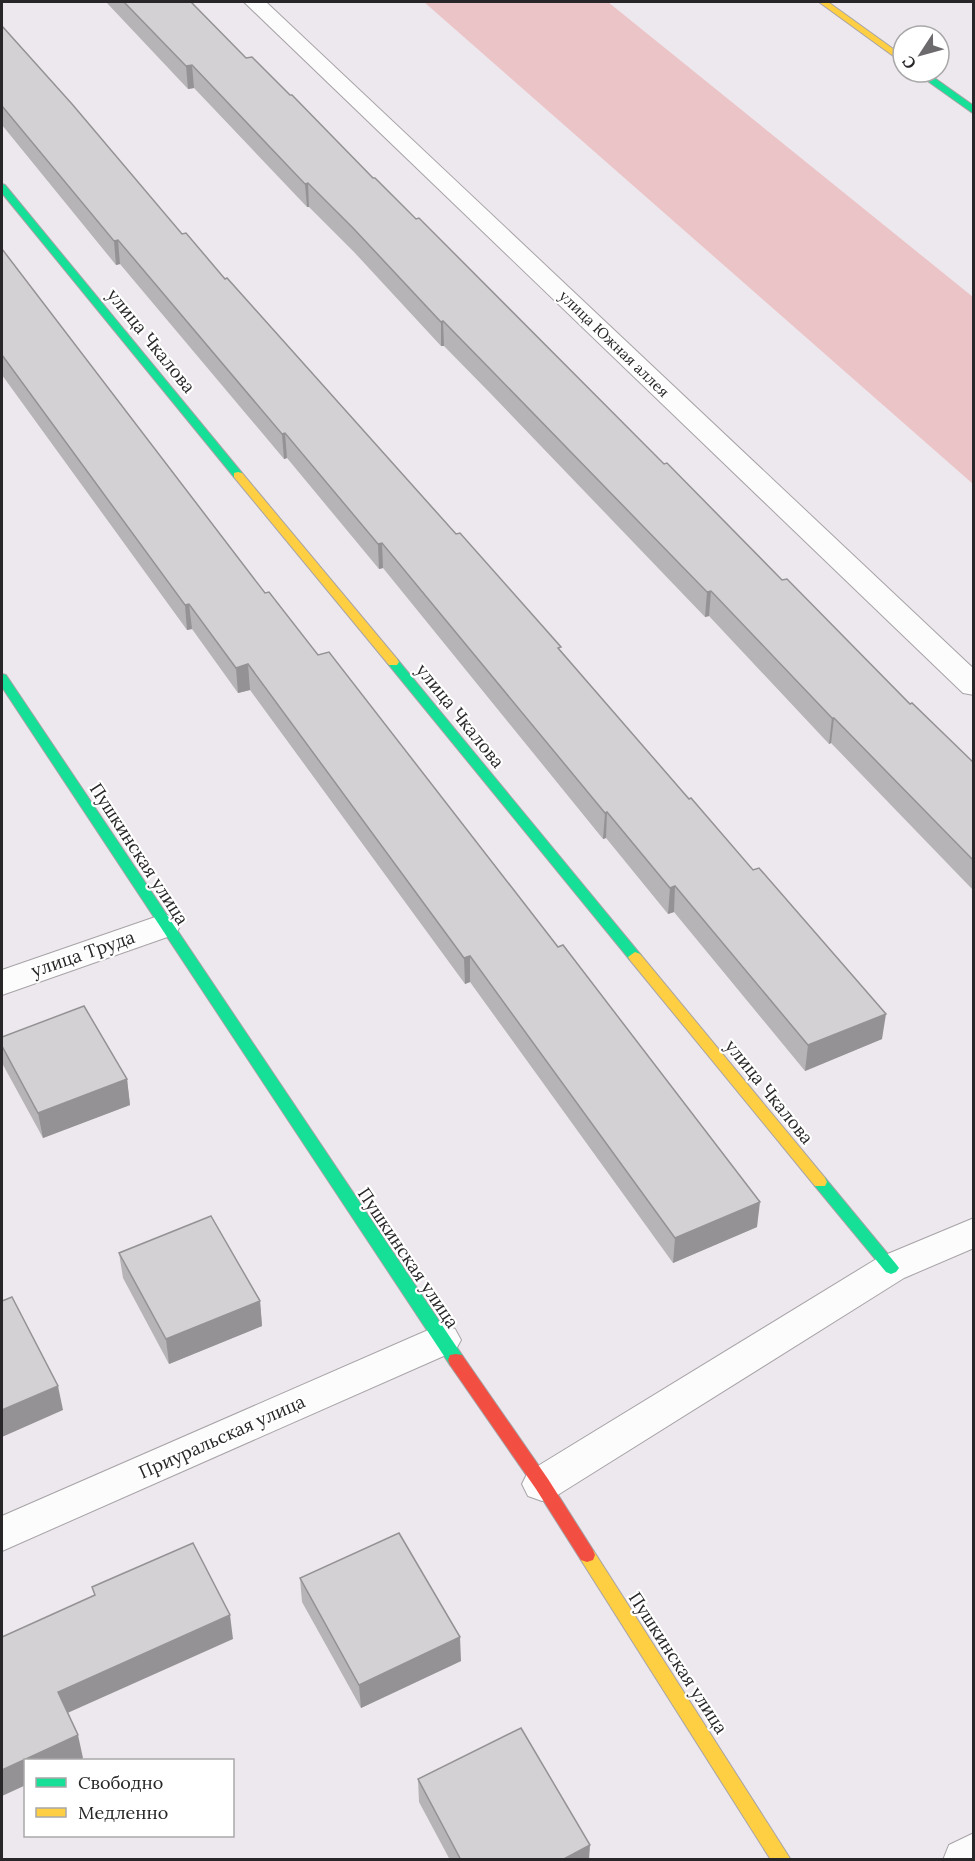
<svg xmlns="http://www.w3.org/2000/svg" width="975" height="1861" font-family="Lora,serif">
	<rect width="100%" height="100%" fill="#ede8ed"/>
	<!-- green -->
	<polygon fill="#ebc4c8" points="424,2 608,2 973,297 973,484"/>
	<g fill="none" stroke-linecap="round" stroke-linejoin="round">
		<defs>
			<g id="street">
				<polygon points="244,2 266,2 974,669 974,695 963,693"/>
				<polygon points="164,914 176,918 180,926 176,934 2,995 2,970"/>
				<polygon points="974,1218 974,1248 904,1278 556,1496 542,1501 528,1496 522,1484 528,1472 878,1258"/>
				<polygon points="442,1324 455,1329 461,1340 455,1351 2,1551 2,1516"/>
				<polygon points="974,1833 974,1860 943,1860 949,1845"/>
			</g>
			<g id="fast">
				<polygon points="915,72 926,72 974,106 974,114"/>
				<polygon points="2,184 5,185 242,473 242,477 234,477 2,193"/>
				<polygon points="393,658 397,659 640,954 642,957 640,960 630,960 389,665 387,662 389,659"/>
				<polygon points="2,674 6,675 462,1355 464,1360 462,1365 456,1366 450,1365 2,687"/>
				<polygon points="820,1176 825,1178 896,1264 899,1268 896,1272 891,1274 886,1272 815,1186 813,1182 815,1178"/>
			</g>
			<g id="slow">
				<polygon points="819,2 828,2 903,56 903,63"/>
				<polygon points="238,472 242,473 397,659 399,662 397,665 389,665 234,477 234,473"/>
				<polygon points="635,952 640,954 825,1178 827,1182 825,1186 815,1186 630,960 628,957"/>
				<polygon points="587,1548 593,1550 791,1860 771,1860 581,1560 579,1555 581,1550"/>
			</g>
			<polygon id="jam" points="456,1354 462,1355 548,1479 593,1550 595,1555 593,1560 587,1562 581,1560 536,1489 450,1365 448,1360 450,1355"/>
		</defs>
		<!-- street casing -->
		<use href="#street" stroke="#a7a3a7" stroke-width="2"/>
		<!-- fast casing -->
		<use href="#fast" stroke="#a7a3a7" stroke-width="2"/>
		<!-- slow casing -->
		<use href="#slow" stroke="#a7a3a7" stroke-width="2"/>
		<!-- jam casing -->
		<use href="#jam" stroke="#a7a3a7" stroke-width="2"/>
		<!-- street -->
		<use href="#street" fill="#fcfcfc" fill-rule="evenodd"/>
		<!-- fast -->
		<use href="#fast" fill="#16e098" fill-rule="evenodd"/>
		<!-- slow -->
		<use href="#slow" fill="#ffcf43" fill-rule="evenodd"/>
		<!-- jam -->
		<use href="#jam" fill="#f24e42" fill-rule="evenodd"/>
	</g>
	<!-- wall -->
	<g fill="#b6b4b6">
		<polygon points="106,2 191,2 246,58 416,219 782,580 910,704 974,763 974,891 831,743 829,744 709,616 705,617 492,395 444,346 441,346 354,252 309,207 307,207 194,88 188,89"/>
		<polygon points="2,26 182,234 225,279 561,651 882,1039 805,1071 674,912 668,914 606,838 603,839 383,568 379,569 287,458 284,459 120,264 116,265 2,125"/>
		<polygon points="2,249 265,593 757,1227 673,1263 470,982 465,984 250,690 238,693 192,629 187,630 2,375"/>
		<polygon points="2,1037 127,1079 130,1105 43,1138 2,1063"/>
		<polygon points="119,1253 260,1301 262,1326 169,1364 123,1278"/>
		<polygon points="300,1578 461,1661 361,1708 302,1602"/>
		<polygon points="418,1779 589,1860 450,1860 419,1802"/>
	</g>
	<!-- shaded-wall -->
	<g fill="#949294">
		<polygon points="192,65 194,88 188,89 186,66"/>
		<polygon points="308,183 309,207 307,207 305,184"/>
		<polygon points="118,240 120,264 116,265 114,241"/>
		<polygon points="443,321 444,346 441,346 441,322"/>
		<polygon points="285,433 287,458 284,459 282,434"/>
		<polygon points="382,543 383,568 379,569 378,544"/>
		<polygon points="711,591 709,616 705,617 707,592"/>
		<polygon points="189,604 192,629 187,630 185,605"/>
		<polygon points="248,664 250,690 238,693 236,668"/>
		<polygon points="832,718 834,718 831,743 829,744"/>
		<polygon points="607,812 606,838 603,839 605,813"/>
		<polygon points="675,886 674,912 668,914 670,888"/>
		<polygon points="470,956 470,982 465,984 464,958"/>
		<polygon points="886,1014 882,1039 805,1071 808,1045"/>
		<polygon points="127,1079 130,1105 43,1138 38,1113"/>
		<polygon points="760,1202 757,1227 673,1263 675,1238"/>
		<polygon points="260,1301 262,1326 169,1364 166,1339"/>
		<polygon points="58,1386 63,1410 2,1437 2,1410"/>
		<polygon points="230,1615 233,1639 63,1715 58,1692"/>
		<polygon points="460,1637 461,1661 361,1708 359,1685"/>
		<polygon points="78,1735 83,1758 78,1761 26,1761 26,1785 2,1796 2,1770"/>
		<polygon points="590,1845 589,1860 562,1860"/>
	</g>
	<!-- building -->
	<g fill="#d4d1d4" stroke="#949294" stroke-width="1.5">
		<polygon points="124,2 191,2 246,58 252,57 290,95 292,95 373,178 375,178 416,219 419,218 664,464 667,463 782,580 787,579 910,704 912,703 974,763 974,861 834,718 832,718 711,591 707,592 492,371 443,321 441,322 353,228 308,183 305,184 192,65 186,66"/>
		<polygon points="2,26 72,104 182,234 186,233 225,279 227,278 456,534 460,533 561,647 558,648 689,799 691,798 753,870 759,868 886,1014 808,1045 675,886 670,888 607,812 605,813 382,543 378,544 285,433 282,434 118,240 114,241 2,106"/>
		<polygon points="2,249 265,593 269,592 318,655 329,652 558,947 563,945 760,1202 675,1238 470,956 464,958 248,664 236,668 189,604 185,605 2,355"/>
		<polygon points="84,1006 127,1079 38,1113 2,1046 2,1037"/>
		<polygon points="211,1216 260,1301 166,1339 119,1253"/>
		<polygon points="12,1297 58,1386 2,1410 2,1301"/>
		<polygon points="399,1533 460,1637 359,1685 300,1578"/>
		<polygon points="193,1543 230,1615 58,1692 78,1735 2,1770 2,1637 95,1595 92,1587"/>
		<polygon points="521,1728 590,1845 562,1860 461,1860 418,1779"/>
	</g>
	<g text-anchor="middle" stroke-width="4.5" stroke-linejoin="round" paint-order="stroke">
		<!-- far-street labels -->
		<g font-size="15" fill="#282628" stroke="#fff">
			<text transform="translate(614 344) rotate(44)" y="5">улица Южная аллея</text>
		</g>
		<!-- street labels -->
		<g font-size="18" fill="#282628" stroke="#fff">
			<text transform="translate(151 341) rotate(51)" y="6">улица Чкалова</text>
			<text transform="translate(460 716) rotate(51)" y="6">улица Чкалова</text>
			<text transform="translate(139 854) rotate(57)" y="6">Пушкинская улица</text>
			<text transform="translate(83 954) rotate(-19)" y="6">улица Труда</text>
			<text transform="translate(769 1092) rotate(51)" y="6">улица Чкалова</text>
			<text transform="translate(408 1258) rotate(56)" y="6">Пушкинская улица</text>
			<text transform="translate(222 1437) rotate(-24)" y="6">Приуральская улица</text>
			<text transform="translate(678 1663) rotate(57)" y="6">Пушкинская улица</text>
		</g>
	</g>
	<!-- border -->
	<rect width="975" height="1861" fill="none" stroke="#282628" stroke-width="6"/>
	<!-- legend -->
	<rect x="24" y="1759" width="210" height="78" fill="#ffffff" stroke="#a9a8a9" stroke-width="1.5"/>
	<rect x="36" y="1778" width="30" height="9" fill="#16e098" stroke="#a9a8a9" stroke-width="1.5"/>
	<text x="78" y="1789" font-size="18" fill="#282628">Свободно</text>
	<rect x="36" y="1808" width="30" height="9" fill="#ffcf43" stroke="#a9a8a9" stroke-width="1.5"/>
	<text x="78" y="1819" font-size="18" fill="#282628">Медленно</text>
	<!-- north arrow -->
	<g transform="translate(921 54) rotate(234)"><circle r="28" fill="#ffffff" stroke="#a9a8a9" stroke-width="1.5"/>
	<path d="M0-4.5L10 22L0 15L-10 22Z" fill="#6d6a6d"/>
	<text y="-9" font-size="16" font-weight="bold" text-anchor="middle" fill="#282628">С</text>
	</g>
</svg>
